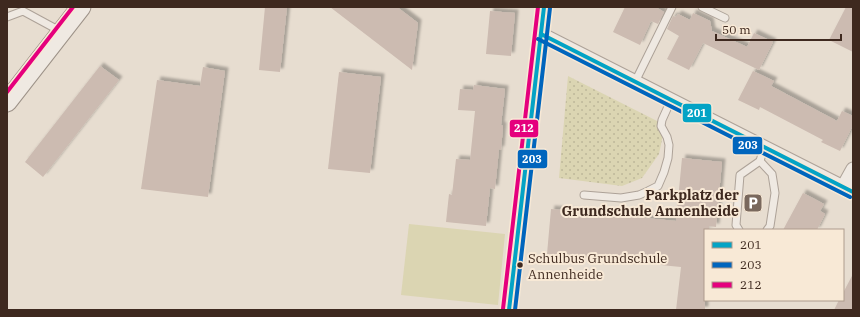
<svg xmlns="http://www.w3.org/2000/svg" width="860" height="317" font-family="'IBM Plex Serif',serif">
	<defs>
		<pattern id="park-dots" width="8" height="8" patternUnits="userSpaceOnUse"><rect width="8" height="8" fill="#dbd5b2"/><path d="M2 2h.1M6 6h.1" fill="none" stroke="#bdb799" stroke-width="1.8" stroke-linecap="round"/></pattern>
		<filter id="shadow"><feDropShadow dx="3.5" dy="-3.5" stdDeviation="1" flood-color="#0004"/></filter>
	</defs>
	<rect width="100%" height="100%" fill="#e7ddd0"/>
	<!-- green -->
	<polygon fill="#dbd5b2" points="409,224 505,234 498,305 401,295"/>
	<!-- park -->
	<polygon fill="url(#park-dots)" points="568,76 665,125 659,154 642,178 622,186 559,178"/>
	<!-- building -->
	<g fill="#ccbbb1" filter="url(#shadow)">
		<polygon points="265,7 287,7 280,72 259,70"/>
		<polygon points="330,7 397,7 418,23 412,70"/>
		<polygon points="624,7 658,7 657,8 664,12 658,24 651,21 640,45 613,32 625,7"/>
		<polygon points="846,7 853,7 853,52 829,40"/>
		<polygon points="490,11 515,13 511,56 486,54"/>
		<polygon points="693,13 710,21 712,31 747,47 754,33 773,42 759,70 703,43 689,70 667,59 679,36 667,29 673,16 676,17 678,14 690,20"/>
		<polygon points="100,66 119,80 43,177 25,162"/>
		<polygon points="203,67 225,71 208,197 141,189 157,80 200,86"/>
		<polygon points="753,71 774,81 771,86 837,121 842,111 853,116 853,125 840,151 821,142 823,140 760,107 759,110 738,100"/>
		<polygon points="339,72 381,77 370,173 328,169"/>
		<polygon points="474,85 505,89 501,125 503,126 501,150 499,149 495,189 490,188 486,226 446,222 449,194 452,195 456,159 470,160 475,111 458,110 460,89 473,90"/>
		<polygon points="682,158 722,162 716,227 709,226 709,230 705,230 705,310 676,310 681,267 547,254 551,209 676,221"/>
		<polygon points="803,193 824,204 820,211 825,214 817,230 783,230"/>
		<polygon points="853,274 853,310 834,310 839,300 843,300 843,293"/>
	</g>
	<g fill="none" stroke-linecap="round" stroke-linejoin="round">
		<defs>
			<g id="lane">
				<polyline points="702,7 725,18"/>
				<polyline points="7,17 23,11 60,31"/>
				<polyline points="635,82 672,7"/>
				<polyline points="760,161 772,174 775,193 770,226 767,230"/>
				<polyline points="584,195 621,198 639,195 648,191 658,186 664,172 668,158 669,145 667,137 661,126 662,120 671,100"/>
				<polyline points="739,230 736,225 740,175 760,161 764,147"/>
			</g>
			<g id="street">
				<polyline points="541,34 853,192"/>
				<polyline points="843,187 853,169"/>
				<polyline points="509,310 544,7"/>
			</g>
			<polyline id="secondary" points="7,102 81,7"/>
		</defs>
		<!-- lane casing -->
		<use href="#lane" stroke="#ada298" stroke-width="9"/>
		<!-- street casing -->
		<use href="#street" stroke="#ada298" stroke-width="15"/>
		<!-- secondary casing -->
		<use href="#secondary" stroke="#9d9288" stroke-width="21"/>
		<!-- lane -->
		<use href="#lane" stroke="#efe9e2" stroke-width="7"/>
		<!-- street -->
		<use href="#street" stroke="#efe9e2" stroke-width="13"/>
		<!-- secondary -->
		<use href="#secondary" stroke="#efe9e2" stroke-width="19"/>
		<defs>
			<g id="bus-1">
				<polyline points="541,34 853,192"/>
				<polyline points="509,310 544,7"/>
			</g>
			<g id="bus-2">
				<polyline points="538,39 850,197"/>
				<polyline points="515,310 550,8"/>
			</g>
			<g id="bus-3">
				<polyline points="7,92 73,7"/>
				<polyline points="503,309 538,7"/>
			</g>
		</defs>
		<!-- bus-1 casing -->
		<use href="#bus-1" stroke="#f8e9d6" stroke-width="7"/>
		<!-- bus-2 casing -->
		<use href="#bus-2" stroke="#f8e9d6" stroke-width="7"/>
		<!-- bus-3 casing -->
		<use href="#bus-3" stroke="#f8e9d6" stroke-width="7"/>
		<!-- bus-1 -->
		<use href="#bus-1" stroke="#03a3c5" stroke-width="4"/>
		<!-- bus-2 -->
		<use href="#bus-2" stroke="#0065bd" stroke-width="4"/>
		<!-- bus-3 -->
		<use href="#bus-3" stroke="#e5007d" stroke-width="4"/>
	</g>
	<!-- icons -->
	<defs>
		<symbol id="parking-square" viewBox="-11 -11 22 22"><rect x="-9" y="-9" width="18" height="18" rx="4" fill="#79685d" stroke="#f8e9d6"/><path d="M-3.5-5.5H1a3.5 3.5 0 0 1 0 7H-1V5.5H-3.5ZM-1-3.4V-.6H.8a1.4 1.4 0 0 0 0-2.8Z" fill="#fff"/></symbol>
	</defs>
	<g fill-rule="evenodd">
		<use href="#parking-square" x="742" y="192" width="22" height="22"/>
	</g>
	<!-- markers -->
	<circle fill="#3e291f" stroke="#f8e9d6" stroke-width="1.5" cx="520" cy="265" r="3.5"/>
	<g text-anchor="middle" stroke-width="4" stroke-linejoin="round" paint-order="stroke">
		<!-- bus labels -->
		<g font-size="13" fill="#3e291f" stroke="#f8e9d6" text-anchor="start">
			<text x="528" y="263">Schulbus Grundschule<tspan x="528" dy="16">Annenheide</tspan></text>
		</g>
		<!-- poi labels -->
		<g font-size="14" font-weight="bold" fill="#3e291f" stroke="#f8e9d6" text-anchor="end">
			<text x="739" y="200">Parkplatz der<tspan x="739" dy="16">Grundschule Annenheide</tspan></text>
		</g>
	</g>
	<g stroke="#f8e9d6" stroke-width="1.5">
		<rect x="682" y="103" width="30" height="20" rx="4" fill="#03a3c5"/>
		<rect x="509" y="119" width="30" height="19" rx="4" fill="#e5007d"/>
		<rect x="732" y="136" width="31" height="19" rx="4" fill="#0065bd"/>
		<rect x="517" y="149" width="31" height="20" rx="4" fill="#0065bd"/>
	</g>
	<g font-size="11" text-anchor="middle" font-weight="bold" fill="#fff">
		<text x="697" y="117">201</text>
		<text x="524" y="132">212</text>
		<text x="748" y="149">203</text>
		<text x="532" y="163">203</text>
	</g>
	<!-- border -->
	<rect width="860" height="317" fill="none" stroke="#3e291f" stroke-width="16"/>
	<!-- legend -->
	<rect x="704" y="229" width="140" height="72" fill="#f8e9d6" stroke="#ae9c8d"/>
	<rect x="712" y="242" width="20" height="6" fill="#03a3c5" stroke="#ae9c8d"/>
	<text x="740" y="249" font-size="12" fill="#3e291f">201</text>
	<rect x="712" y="262" width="20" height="6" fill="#0065bd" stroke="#ae9c8d"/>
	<text x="740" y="269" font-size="12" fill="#3e291f">203</text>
	<rect x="712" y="282" width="20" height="6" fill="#e5007d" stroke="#ae9c8d"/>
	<text x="740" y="289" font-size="12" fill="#3e291f">212</text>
	<!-- scale -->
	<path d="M716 34v6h125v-6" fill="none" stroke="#3e291f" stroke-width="2"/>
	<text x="722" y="34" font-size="12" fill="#3e291f" stroke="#f8e9d6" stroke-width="3" paint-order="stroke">50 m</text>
</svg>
